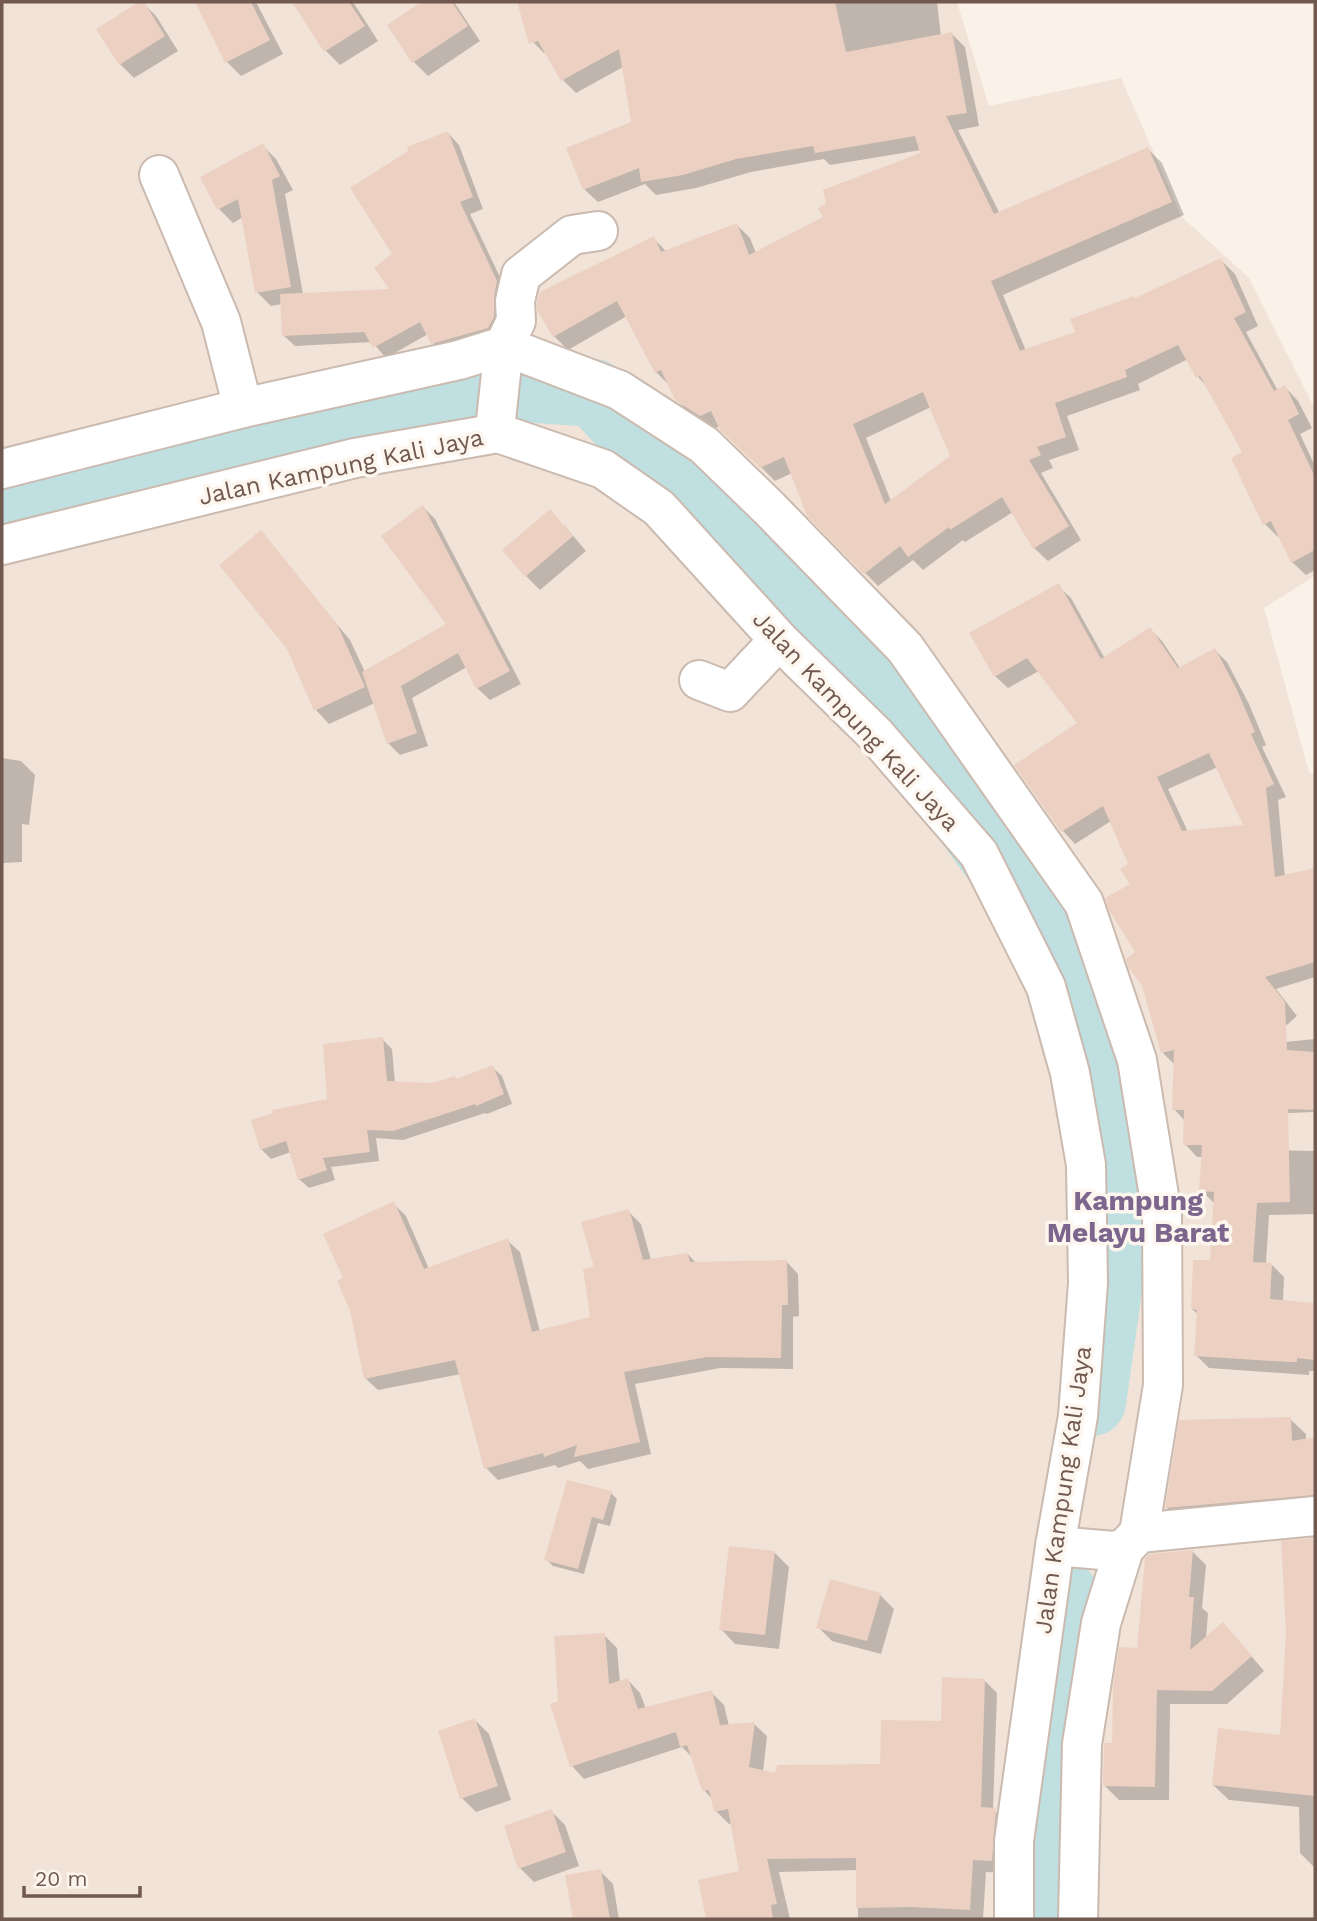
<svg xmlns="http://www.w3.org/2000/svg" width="1317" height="1921" font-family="'Work Sans',sans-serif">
	<rect width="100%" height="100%" fill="#faf2e8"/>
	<!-- residential -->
	<polygon fill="#f1e3d7" points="2,2 957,2 989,106 1121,78 1182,217 1249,278 1315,409 1315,576 1264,608 1309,772 1315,775 1315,1919 2,1919"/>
	<!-- shadow -->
	<g fill="#0003" fill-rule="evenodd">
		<polygon points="142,2 156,16 178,51 134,78 120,64 99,29"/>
		<polygon points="215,2 256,2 283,54 241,76 227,62 200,9"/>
		<polygon points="304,2 353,2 378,41 340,65 326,51 297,6"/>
		<polygon points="424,2 454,2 480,41 428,76 414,62 390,25"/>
		<path d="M527,2H937L941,36L952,34L965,47L979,126L958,130L1000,214L1148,149L1162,163L1184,215L1003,295L1026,351L1077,333L1136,300L1221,260L1235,274L1258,326L1246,332L1278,391L1285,387L1298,401L1312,428L1300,434L1315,466V570L1306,575L1292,562L1280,536L1278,537L1265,524L1244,453L1208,388L1198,377L1188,359L1138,384L1140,390L1067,416L1079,450L1049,460L1053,468L1041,473L1081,540L1048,561L1034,548L1013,512L965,542L963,540L923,570L913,560L878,586L808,515L792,473L775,481L720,426L714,429L690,413L676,399L671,387L656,372L627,316L568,350L554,336L653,238L667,252L737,225L750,238L756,253L825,217L922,154L921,150L830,165L824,159L751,172L696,188L656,195L645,184L598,202L584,189L633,123L623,67L576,93L563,80L547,53H544L530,39L519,4ZM931,407L952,457L891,501L866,438Z"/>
		<polygon points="448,133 459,145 483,209 470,214 508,294 505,329 444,354 433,343 428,334 386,358 372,342 295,346 283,335 282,304 271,306 257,292 243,217 233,223 219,209 262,145 276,159 293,190 285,194 303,294 393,290 394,255"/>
		<polygon points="423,507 435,519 521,684 490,700 477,688 467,667 412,698 428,746 400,755 388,743 375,703 329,724 316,710 260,532 350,640 365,672 449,625"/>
		<polygon points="564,525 586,551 540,590 526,576"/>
		<path d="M1058,586L1071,598L1105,659L1150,629L1162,641L1180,668L1215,650L1227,662L1249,704L1266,745L1262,747L1286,797L1278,800L1285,877L1315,870V977L1276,989L1297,1016L1265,1044L1315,1039V1112L1234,1115V1149L1315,1151V1214L1269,1215L1266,1264H1271L1284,1277L1283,1302L1315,1305V1371H1309V1375L1209,1368L1196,1355L1199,1315L1192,1309L1212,1262L1214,1203L1201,1190L1203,1157H1197L1185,1144V1121L1174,1109L1175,1065L1163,1053L1144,985L1131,865L1111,821L1075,844L1063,831L1016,765L1080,724L1039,671L1008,688L995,676ZM1218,767L1246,826L1188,832L1168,789Z"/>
		<polygon points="2,758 21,761 35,775 29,825 22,824 22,862 2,863"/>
		<polygon points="382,1039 392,1049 395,1083 432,1085 457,1081 492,1067 502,1076 512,1104 487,1114 485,1113 403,1140 376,1138 379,1161 331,1167 335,1180 309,1188 299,1179 291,1152 271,1159 261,1149 329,1101"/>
		<polygon points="393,1203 406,1216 429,1269 507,1240 520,1252 540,1332 592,1319 596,1269 628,1211 641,1224 651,1260 688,1254 697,1264 786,1261 798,1274 799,1316 793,1317 793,1369 720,1368 635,1384 651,1454 588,1469 580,1461 558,1468 555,1465 498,1480 486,1468 461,1374 378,1390 365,1378 346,1279"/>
		<polygon points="1290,1419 1306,1434 1306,1440 1315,1439 1315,1510 1182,1523 1167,1508 1181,1422"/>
		<polygon points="611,1493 617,1499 610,1526 598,1523 584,1574 553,1566 546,1559"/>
		<polygon points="1315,1540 1315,1868 1300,1853 1299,1807 1229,1800 1213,1785 1282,1736 1287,1626 1283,1543"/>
		<polygon points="1193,1552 1206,1565 1202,1608 1208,1613 1206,1639 1236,1638 1264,1671 1227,1704 1170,1704 1169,1800 1119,1800 1105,1786 1139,1649"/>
		<polygon points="775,1553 789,1567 779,1649 735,1644 721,1629"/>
		<polygon points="880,1595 894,1609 881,1654 832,1641 818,1627"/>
		<polygon points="604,1635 617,1648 620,1683 628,1680 640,1693 646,1709 711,1692 724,1705 729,1726 754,1724 767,1736 763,1772 776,1775 882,1766 942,1723 984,1680 997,1693 993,1810 1008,1823 1004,1873 986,1872 983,1919 858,1919 858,1870 779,1872 790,1919 708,1919 700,1882 741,1872 732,1823 729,1824 716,1811 713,1800 704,1790 693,1758 682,1747 584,1779 572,1766 560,1702"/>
		<polygon points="475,1720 489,1734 511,1800 476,1812 462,1798"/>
		<polygon points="551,1811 565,1825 579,1866 534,1882 520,1868"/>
		<polygon points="600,1871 613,1884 619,1919 575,1919 567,1877"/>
	</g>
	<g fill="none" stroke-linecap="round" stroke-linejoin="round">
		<!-- river -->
		<g stroke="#bfdfe1" stroke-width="68">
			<polyline points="2,508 469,384 594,393 875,692 1068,960 1114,1247 1092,1402"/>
			<polyline points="1032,1919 1064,1594"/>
		</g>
	</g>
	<!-- building -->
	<g fill="#ecd1c3" fill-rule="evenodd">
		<polygon points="139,2 144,2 165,36 119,65 96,29"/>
		<polygon points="195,2 251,2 270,40 225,63"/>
		<polygon points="292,2 349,2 365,26 324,52"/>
		<polygon points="421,2 452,2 468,26 412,63 387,25"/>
		<path d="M517,2H835L846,52L952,32L967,113L946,116L994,214L1148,147L1172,202L991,281L1020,351L1075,332L1070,319L1134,296L1135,298L1221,258L1246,312L1234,318L1274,391L1285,385L1299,414L1288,420L1315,477V550L1291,563L1271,521L1263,525L1231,458L1242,452L1200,376L1196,378L1178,345L1125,370L1127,377L1055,403L1066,437L1037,447L1041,455L1029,460L1069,526L1033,549L1002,497L950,530L949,527L908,557L900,546L864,574L807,516L784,457L760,468L720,430L711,411L700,416L675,400L661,370L655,373L617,301L553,337L537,310V303L540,292L654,236L661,252L737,223L749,255L823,217L818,208L826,203L823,190L920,153L915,136L815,153L813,146L736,159L683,175L641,182L639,168L583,190L566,148L631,122L619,49L561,81L538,41L529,44ZM923,392L950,456L885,504L853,424Z"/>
		<polygon points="448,131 473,197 460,202 497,281 494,296 494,317 488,328 431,344 420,322 373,348 364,332 282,336 280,294 389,289 374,268 392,254 350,188 408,151 407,147"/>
		<polygon points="263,143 280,176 272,180 291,287 255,293 238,199 217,210 200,177"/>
		<polygon points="423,505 510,671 476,689 458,653 401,686 417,733 387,744 362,672 446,624 381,536"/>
		<polygon points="550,509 573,536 525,577 502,550"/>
		<polygon points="261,530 337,624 365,687 314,711 287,649 219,565"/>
		<path d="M1059,583L1101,659L1150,627L1178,668L1215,648L1237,690L1255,732L1251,734L1274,784L1266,788L1275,877L1315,868V962L1265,977L1285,1002L1287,1050L1315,1052V1110L1288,1109L1290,1202L1257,1203L1253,1262L1272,1263L1270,1299L1315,1303V1360L1297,1358V1362H1290L1194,1356L1197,1310L1191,1309L1193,1260H1210L1214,1192L1199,1191L1202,1145H1183L1184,1110H1172L1174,1050L1161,1053L1142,986L1129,968L1126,959L1135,952L1109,910L1105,898L1130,884L1120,869L1128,864L1103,806L1061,832L1014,765L1077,723L1027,658L994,677L969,633ZM1209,753L1243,825L1182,831L1157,777Z"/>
		<polygon points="383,1037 387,1081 432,1083 455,1076 456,1079 493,1065 504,1094 476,1106 475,1104 393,1131 367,1130 370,1152 323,1158 327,1170 298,1180 286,1141 260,1150 251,1120 273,1113 272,1110 327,1099 323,1044"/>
		<polygon points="394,1201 424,1269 508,1238 532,1332 590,1317 583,1269 594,1267 581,1222 629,1209 643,1260 688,1253 690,1262 787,1260 788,1305 782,1305 781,1358 707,1357 624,1372 640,1442 574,1457 577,1445 544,1457 543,1453 484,1469 455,1360 364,1379 350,1311 337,1281 343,1278 323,1234"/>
		<polygon points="1291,1417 1292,1441 1315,1437 1315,1495 1165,1508 1179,1420"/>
		<polygon points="567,1480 612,1491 603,1520 592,1517 578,1569 544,1560"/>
		<polygon points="1315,1538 1315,1796 1212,1785 1218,1728 1280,1735 1286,1633 1281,1541"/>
		<polygon points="729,1546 775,1551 765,1635 719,1630"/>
		<polygon points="1193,1550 1189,1597 1194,1597 1190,1650 1223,1622 1252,1656 1212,1691 1157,1690 1155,1787 1103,1786 1104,1746 1104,1743 1112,1743 1113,1687 1119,1647 1137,1648 1145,1559 1149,1554"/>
		<polygon points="830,1579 881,1593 867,1641 816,1628"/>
		<polygon points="605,1633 609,1684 628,1678 638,1709 712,1690 720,1725 755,1722 749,1767 775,1773 777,1765 880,1764 881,1720 941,1721 942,1677 985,1679 981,1807 996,1808 992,1861 973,1860 970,1910 911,1907 856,1908 856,1858 767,1859 777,1904 771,1905 773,1919 706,1919 698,1880 739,1871 728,1809 714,1812 709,1790 702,1791 687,1745 680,1747 676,1732 570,1767 550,1704 558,1701 554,1636"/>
		<polygon points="475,1718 498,1786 460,1799 438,1731"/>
		<polygon points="552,1809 566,1852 518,1869 504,1826"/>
		<polygon points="601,1869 610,1919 573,1919 565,1875"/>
	</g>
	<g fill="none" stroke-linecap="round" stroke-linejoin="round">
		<defs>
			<g id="minor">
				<polyline points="159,175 221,322 243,408"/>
				<polyline points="498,433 496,420 504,346 619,390 704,445 769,508 905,648 1084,903 1137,1060 1162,1214 1163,1385 1139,1533"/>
				<polyline points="2,469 243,408 459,360 504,346 516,321 515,301 521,275 572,235 598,231"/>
				<polyline points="2,545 355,458 498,433 603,469 659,508 779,640 875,734 979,854 1046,987 1070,1073 1086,1165 1088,1283 1078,1416 1055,1546 1014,1841 1014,1919"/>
				<polyline points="699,680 730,692 779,640"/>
				<polyline points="1055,1546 1114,1551 1124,1549 1139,1533 1315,1516"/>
				<polyline points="1078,1919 1082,1744 1101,1623 1124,1549"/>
			</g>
		</defs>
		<!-- minor casing -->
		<use href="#minor" stroke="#cbbaaf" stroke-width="42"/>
		<!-- minor -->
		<use href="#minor" stroke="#fff" stroke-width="38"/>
	</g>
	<g text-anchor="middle" stroke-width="7" stroke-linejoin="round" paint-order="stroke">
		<!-- street labels -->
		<g font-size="24" fill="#71594f" stroke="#fdf6ee">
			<text transform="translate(341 467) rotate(-12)" y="8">Jalan Kampung Kali Jaya</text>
			<text transform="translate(856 721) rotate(47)" y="8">Jalan Kampung Kali Jaya</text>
			<text transform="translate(1063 1490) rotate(-82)" y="8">Jalan Kampung Kali Jaya</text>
		</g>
		<!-- quarter labels -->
		<g font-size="28" font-weight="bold" fill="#7d668d" stroke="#fdf6ee">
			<text x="1138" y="1210">Kampung<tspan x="1138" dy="32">Melayu Barat</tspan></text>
		</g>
	</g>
	<!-- border -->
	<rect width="1317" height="1921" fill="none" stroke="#71594f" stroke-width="7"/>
	<!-- scale -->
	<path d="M24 1886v10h116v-10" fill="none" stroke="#71594f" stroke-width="3.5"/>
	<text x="35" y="1886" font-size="21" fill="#71594f" stroke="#fdf6ee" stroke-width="5" paint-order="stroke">20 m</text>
</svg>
